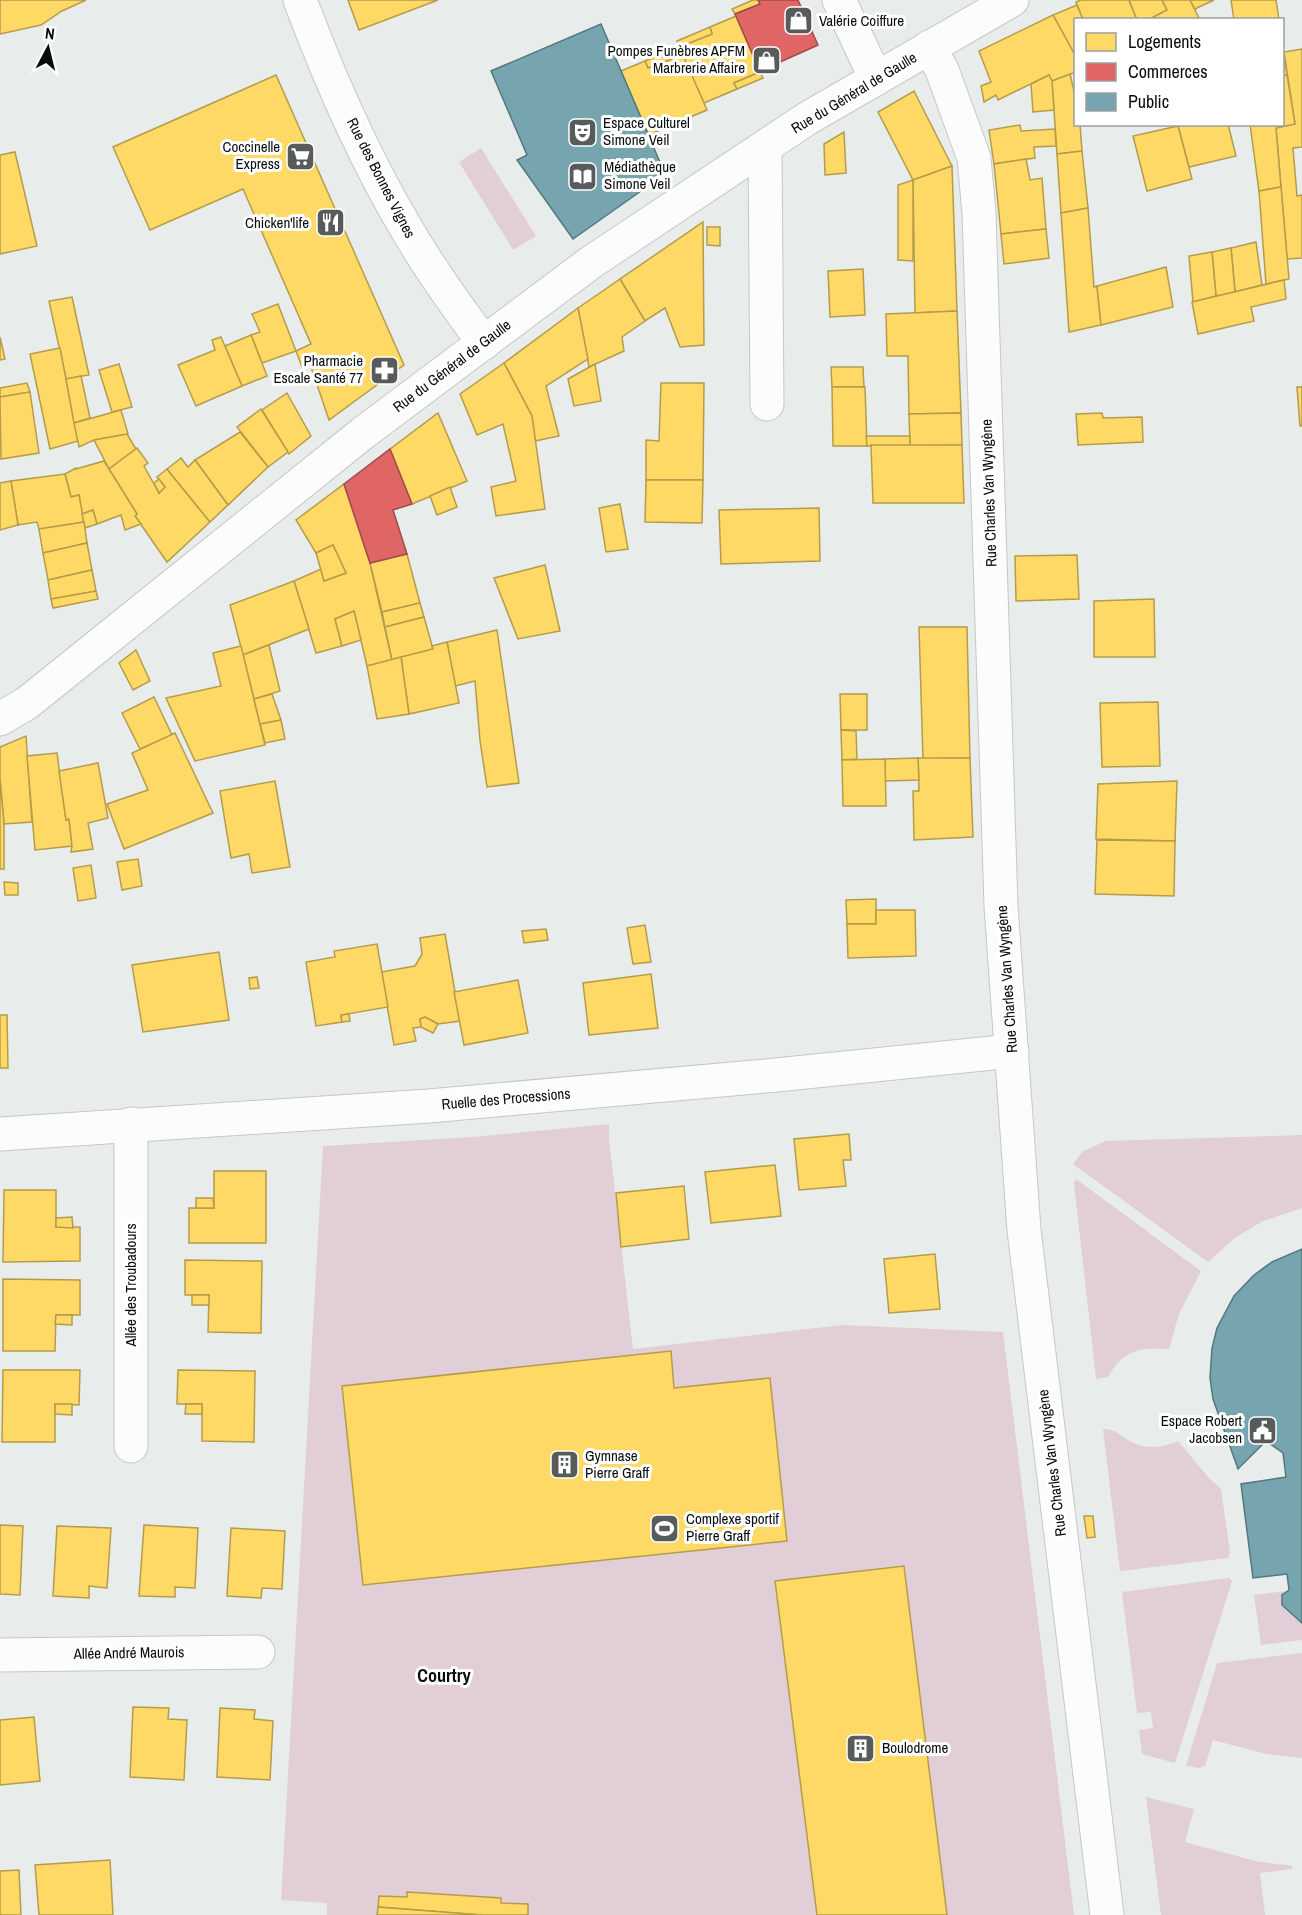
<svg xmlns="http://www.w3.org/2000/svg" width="1302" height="1915" font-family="'Archivo Narrow',sans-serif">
	<rect width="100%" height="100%" fill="#e8edec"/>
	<!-- green -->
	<g fill="#e2ced6">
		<polygon points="481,148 536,236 513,250 459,162"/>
		<polygon points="609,1124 609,1139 633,1349 842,1325 1003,1332 1074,1915 327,1915 327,1903 281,1900 323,1146 473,1137"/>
		<polygon points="1302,1135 1302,1208 1263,1221 1236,1237 1208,1262 1073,1164 1083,1151 1106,1141"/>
		<path d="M1076,1179L1201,1271L1179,1314L1169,1349C1139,1347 1123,1350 1108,1377L1096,1379L1074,1183Z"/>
		<path d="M1103,1429C1116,1429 1118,1434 1128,1440C1144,1450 1162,1448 1178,1441L1208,1477L1221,1489L1230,1552L1228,1558L1120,1571Z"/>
		<polygon points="1229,1578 1232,1581 1175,1763 1142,1754 1139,1730 1153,1728 1151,1712 1137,1713 1122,1592"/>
		<polygon points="1286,1591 1282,1595 1282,1605 1302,1623 1302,1640 1261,1645 1254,1595"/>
		<polygon points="1302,1653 1302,1758 1266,1754 1213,1740 1205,1766 1199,1768 1186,1766 1217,1663"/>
		<polygon points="1146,1797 1194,1809 1185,1842 1255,1861 1292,1866 1292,1869 1260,1873 1265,1915 1161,1915"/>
	</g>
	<!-- homes -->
	<g fill="#ffd966" stroke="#b59c4b" stroke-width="1.5">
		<polygon points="0,0 86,0 62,11 41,25 0,34"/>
		<polygon points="348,0 438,0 359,30"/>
		<polygon points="753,0 758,0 760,4 735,14 732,9"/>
		<polygon points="1081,0 1129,0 1137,20 1083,20 1076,2"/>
		<polygon points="1129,0 1162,0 1167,10 1148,20 1137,20"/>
		<polygon points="1162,0 1190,0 1200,20 1148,20 1167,10"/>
		<polygon points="1190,0 1214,0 1195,9"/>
		<polygon points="1231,0 1276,0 1279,20 1234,20"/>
		<polygon points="1077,5 1083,20 1076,20 1076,57 1053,15"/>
		<polygon points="1053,15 1076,57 1076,72 1052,81 1049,75 998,100 996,95 984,102 981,86 991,82 979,51"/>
		<polygon points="736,16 760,72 734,83 737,89 704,103 679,47 712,34 710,27"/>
		<polygon points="710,27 712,34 679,47 677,41"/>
		<polygon points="1282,44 1287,75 1282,76"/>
		<polygon points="679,47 683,55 648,68 645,61"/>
		<polygon points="1302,49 1302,147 1293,148 1297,196 1302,195 1302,258 1287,259 1276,128 1295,124 1284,52"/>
		<polygon points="683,55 707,110 669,126 666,121 646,129 621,71 645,61 648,68"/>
		<polygon points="760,72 763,78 737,89 734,83"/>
		<polygon points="1070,74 1076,100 1076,124 1080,124 1082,151 1057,154 1052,81"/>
		<polygon points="276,75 404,365 329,420 310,364 302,367 296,351 311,344 243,189 150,230 113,147"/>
		<polygon points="1049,75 1052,81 1054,110 1033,112 1031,84"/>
		<polygon points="1287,75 1295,124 1276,128 1281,187 1259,191 1250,124 1282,124 1282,76"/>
		<polygon points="914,91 952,166 913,180 878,112"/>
		<polygon points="666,121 669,126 649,135 646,129"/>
		<polygon points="1184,124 1228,124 1236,156 1189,167 1178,126"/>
		<polygon points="1020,125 1021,131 1055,129 1056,146 1034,147 1035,158 994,164 989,130"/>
		<polygon points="1178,126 1192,179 1147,191 1133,136"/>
		<polygon points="844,132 846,173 825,175 824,144"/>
		<polygon points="1082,151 1088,208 1061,213 1057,154"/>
		<polygon points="15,152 37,246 0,254 0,155"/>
		<polygon points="1026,159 1030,180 1042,178 1046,229 1001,234 994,164"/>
		<polygon points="952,166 957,311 915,313 913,180"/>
		<polygon points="913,180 913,261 898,260 898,185"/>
		<polygon points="1281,187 1289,279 1266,284 1259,191"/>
		<polygon points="1088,208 1094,287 1097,286 1101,325 1069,332 1061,213"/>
		<polygon points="703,222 704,345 680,347 665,308 645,321 620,279"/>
		<polygon points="707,227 720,227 720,246 707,245"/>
		<polygon points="1046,229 1049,258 1004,264 1001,234"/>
		<polygon points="1256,242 1262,285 1235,292 1231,248"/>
		<polygon points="1231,248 1235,292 1216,296 1212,252"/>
		<polygon points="1212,252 1216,296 1193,302 1189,256"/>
		<polygon points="1166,267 1173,307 1101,325 1097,286"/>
		<polygon points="863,269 865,315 830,317 828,271"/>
		<polygon points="620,279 645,321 622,337 624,351 589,367 578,308"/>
		<polygon points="1284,280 1286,299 1251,307 1254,321 1198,334 1192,302"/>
		<polygon points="72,297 89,375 66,379 49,301"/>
		<polygon points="278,304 296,351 262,363 251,335 260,332 252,314"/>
		<polygon points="578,308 588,359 546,386 559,436 535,441 532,416 504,363"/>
		<polygon points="957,311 961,413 909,414 908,356 887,356 886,314"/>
		<polygon points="251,335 267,376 242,386 225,346"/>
		<polygon points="0,337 5,359 0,360"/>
		<polygon points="221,337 242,386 196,406 178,365 215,350 212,340"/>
		<polygon points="60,348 78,441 50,449 30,354"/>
		<polygon points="504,363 532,416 545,509 496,516 491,487 516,481 503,424 477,435 460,394"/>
		<polygon points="119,364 132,407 112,412 99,370"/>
		<polygon points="595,364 601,401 574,406 568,379"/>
		<polygon points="831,367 863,367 864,387 832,387"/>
		<polygon points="81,376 90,418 74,423 66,379"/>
		<polygon points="27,383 30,392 0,397 0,388"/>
		<polygon points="661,383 704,383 703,480 646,480 646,440 659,441"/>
		<polygon points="832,387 865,387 867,446 833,446"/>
		<polygon points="1297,387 1302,387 1302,426 1300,426"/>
		<polygon points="30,392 39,453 1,459 0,397"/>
		<polygon points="287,393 311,436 289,454 262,410"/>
		<polygon points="261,409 288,452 268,467 237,427"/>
		<polygon points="121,410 128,434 94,440 79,447 74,423"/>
		<polygon points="438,413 467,481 412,504 390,449"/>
		<polygon points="961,413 962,445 910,446 909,414"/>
		<polygon points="1102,413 1103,418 1142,417 1143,442 1078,445 1076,414"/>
		<polygon points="240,432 268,467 228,505 195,460"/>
		<polygon points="127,434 136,449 109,469 94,440"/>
		<polygon points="866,436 910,436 910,446 867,446"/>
		<polygon points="871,445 962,445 964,503 873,503"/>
		<polygon points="137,448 148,463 144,466 159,493 165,487 157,477 167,469 210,522 167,562 135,516 137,514 109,469"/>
		<polygon points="181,458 188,467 195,460 228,505 210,522 167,469"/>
		<polygon points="104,461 137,514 135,516 141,524 125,530 121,515 97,524 93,510 82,514 79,495 71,497 65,474 76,468 76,469"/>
		<polygon points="65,474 71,497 79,495 84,522 39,529 37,522 18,525 11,481"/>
		<polygon points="159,479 165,487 159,493 154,483"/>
		<polygon points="646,480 703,480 702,523 645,522"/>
		<polygon points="11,481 18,525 0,530 0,483"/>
		<polygon points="344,484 370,563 392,660 367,666 354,611 335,619 342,646 316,653 294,581 321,569 324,581 346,573 333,545 316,553 296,520"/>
		<polygon points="450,487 457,507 437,515 430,496"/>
		<polygon points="620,504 628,549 606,552 599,508"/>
		<polygon points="819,508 820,561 721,564 719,510"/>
		<polygon points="93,510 97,524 85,528 82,514"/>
		<polygon points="84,522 87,543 43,553 39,529"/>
		<polygon points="87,543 92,570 48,580 43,553"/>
		<polygon points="333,545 346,573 324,581 316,553"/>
		<polygon points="407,554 420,603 382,612 370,563"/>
		<polygon points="1077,555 1079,599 1016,601 1015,556"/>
		<polygon points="545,565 560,631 518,639 494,578"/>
		<polygon points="92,570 96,591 51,599 48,580"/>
		<polygon points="294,581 309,629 243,655 230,605"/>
		<polygon points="96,591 98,599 53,608 51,599"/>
		<polygon points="1154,599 1155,657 1094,657 1094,601"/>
		<polygon points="420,603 424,617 385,627 382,612"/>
		<polygon points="354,611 361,640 342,646 335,619"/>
		<polygon points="424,617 433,649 392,660 385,627"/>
		<polygon points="919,627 967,627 970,758 923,759"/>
		<polygon points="497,630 519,783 487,787 480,741 475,681 455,686 447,642"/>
		<polygon points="447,642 459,703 409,714 401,657 433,649 432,646"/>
		<polygon points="269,645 280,691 254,699 243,655"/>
		<polygon points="241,646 265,745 195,761 166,698 221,686 213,653"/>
		<polygon points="136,650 150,681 133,690 119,663"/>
		<polygon points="401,657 409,714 377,719 367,666"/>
		<polygon points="272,694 281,720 260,724 254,699"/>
		<polygon points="840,694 867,694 867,730 841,730"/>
		<polygon points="154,697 172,735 140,749 122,713"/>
		<polygon points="1158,702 1160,766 1102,767 1100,703"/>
		<polygon points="281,720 285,739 265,743 260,724"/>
		<polygon points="841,730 856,731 857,759 842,760"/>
		<polygon points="175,733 213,813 124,849 107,804 148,790 132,753"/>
		<polygon points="26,736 32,822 4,824 0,779 0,747"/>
		<polygon points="57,753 66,820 69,819 72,846 35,850 27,756"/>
		<polygon points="918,758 970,758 973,837 914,840 913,791 919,791"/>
		<polygon points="918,758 919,780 885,781 885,759"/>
		<polygon points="885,759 886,806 843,806 842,760"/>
		<polygon points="98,763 108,818 88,823 93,849 71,852 72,846 69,819 66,820 59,771"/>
		<polygon points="0,779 4,824 4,869 0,869"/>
		<polygon points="275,781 290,867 252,873 249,854 231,858 220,791"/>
		<polygon points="1177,781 1175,841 1096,839 1098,784"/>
		<polygon points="1097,840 1175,841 1174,896 1095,894"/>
		<polygon points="138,859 142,886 122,890 117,862"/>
		<polygon points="91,865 96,898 78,901 73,868"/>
		<polygon points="4,882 18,883 18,895 5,895"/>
		<polygon points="876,899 876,924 847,924 846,900"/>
		<polygon points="876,910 915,910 916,956 848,958 847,924 876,924"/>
		<polygon points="645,925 651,962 633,964 627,928"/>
		<polygon points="546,929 548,940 524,943 522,931"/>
		<polygon points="445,934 460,1021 438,1024 425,1017 420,1019 421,1027 413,1028 416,1041 394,1045 381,972 415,966 422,954 420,938"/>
		<polygon points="377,944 388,1007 341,1015 342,1022 316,1026 306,962 335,957 334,951"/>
		<polygon points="219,952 229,1020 143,1032 132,965"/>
		<polygon points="651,974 658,1028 589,1035 583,983"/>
		<polygon points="257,977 259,988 250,989 249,978"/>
		<polygon points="518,980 528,1033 464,1045 454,992"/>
		<polygon points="349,1014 350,1021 342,1022 341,1015"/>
		<polygon points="0,1015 7,1015 8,1068 0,1068"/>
		<polygon points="425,1017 438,1024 433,1033 421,1027 420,1019"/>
		<polygon points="849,1134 851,1160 843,1160 846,1186 799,1190 794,1139"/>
		<polygon points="775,1165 781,1216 711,1223 705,1172"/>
		<polygon points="214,1171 266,1171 266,1243 189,1243 189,1208 214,1208"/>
		<polygon points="684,1186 689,1239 621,1247 616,1193"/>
		<polygon points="4,1190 56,1190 56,1227 80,1227 80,1261 3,1262"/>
		<polygon points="196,1198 213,1198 214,1208 196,1208"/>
		<polygon points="72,1217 73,1228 56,1227 56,1218"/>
		<polygon points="935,1254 940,1309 889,1313 884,1259"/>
		<polygon points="185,1260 262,1261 261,1333 208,1332 209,1295 185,1295"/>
		<polygon points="3,1279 80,1280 80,1315 56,1315 55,1351 3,1351"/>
		<rect x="192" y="1295" width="17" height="10"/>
		<polygon points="56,1315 72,1315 72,1325 55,1324"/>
		<polygon points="671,1351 674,1388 770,1378 787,1541 363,1585 342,1386"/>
		<polygon points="3,1370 80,1370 79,1405 55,1404 55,1442 2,1442"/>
		<polygon points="178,1370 255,1371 254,1442 202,1441 202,1404 177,1404"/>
		<polygon points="55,1404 72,1404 72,1415 55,1414"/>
		<polygon points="186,1404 202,1404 202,1414 185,1414"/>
		<polygon points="1084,1516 1093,1516 1095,1537 1087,1538"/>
		<polygon points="0,1525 23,1526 20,1595 0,1594"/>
		<polygon points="144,1525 198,1528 195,1588 175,1587 175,1597 139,1596"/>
		<polygon points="57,1526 111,1528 107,1588 89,1586 89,1598 53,1596"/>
		<polygon points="231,1528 285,1531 282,1589 262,1588 261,1598 227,1596"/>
		<polygon points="904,1566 947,1915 817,1915 775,1581"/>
		<polygon points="133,1707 169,1708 168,1719 187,1720 184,1780 130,1777"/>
		<polygon points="220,1708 255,1710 254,1719 273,1721 270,1780 217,1777"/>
		<polygon points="34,1717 40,1781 0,1785 0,1720"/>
		<polygon points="110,1860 113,1915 39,1915 35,1865"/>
		<polygon points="19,1870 21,1915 0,1915 0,1871"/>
		<polygon points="407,1892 501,1898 501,1903 528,1904 528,1915 481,1915 378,1907 379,1896 407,1897"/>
		<polygon points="378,1907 481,1915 377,1915"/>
	</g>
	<!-- shops -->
	<g fill="#e06666" stroke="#a04b4b" stroke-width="1.5">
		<polygon points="758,0 798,0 818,45 760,71 735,14 760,4"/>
		<polygon points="390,449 412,504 393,510 407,554 370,563 344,484"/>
	</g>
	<!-- public -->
	<g fill="#76a5af" stroke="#55777e" stroke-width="1.5">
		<polygon points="601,24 665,174 573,239 517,160 527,155 491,71"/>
		<polygon points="1302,1249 1302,1623 1282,1605 1282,1595 1289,1590 1287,1574 1253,1578 1241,1484 1286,1477 1283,1453 1266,1441 1238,1469 1213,1399 1210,1378 1212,1348 1217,1328 1234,1296 1254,1275 1272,1262"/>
	</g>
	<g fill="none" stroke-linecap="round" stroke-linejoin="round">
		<defs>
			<g id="minor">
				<path d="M300,0C330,80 365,160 409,233C431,271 458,308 484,343"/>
				<polyline points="839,0 876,79"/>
				<polyline points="765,149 767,404"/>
				<polyline points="0,1134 429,1106 776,1075 1012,1051"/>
				<polyline points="131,1446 131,1124"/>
				<polyline points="0,1655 258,1652"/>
			</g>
			<g id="tertiary">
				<polyline points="929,47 942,70 974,158 979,213 1001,906 1024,1230 1107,1915"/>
				<polyline points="0,719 27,703 363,433 590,263 808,118 1012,0"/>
			</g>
		</defs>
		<!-- minor casing -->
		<use href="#minor" stroke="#c4c8c7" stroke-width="35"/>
		<!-- tertiary casing -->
		<use href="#tertiary" stroke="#c4c8c7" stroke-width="35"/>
		<!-- minor -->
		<use href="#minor" stroke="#fcfcfc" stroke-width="33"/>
		<!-- tertiary -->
		<use href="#tertiary" stroke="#fcfcfc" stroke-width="33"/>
	</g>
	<!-- icons -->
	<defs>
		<symbol id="shop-square" viewBox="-11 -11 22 22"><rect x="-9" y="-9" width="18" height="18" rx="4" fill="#575b5a" stroke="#fff"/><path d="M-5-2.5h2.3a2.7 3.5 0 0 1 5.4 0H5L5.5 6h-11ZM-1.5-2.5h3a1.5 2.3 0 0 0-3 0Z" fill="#fff"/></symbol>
		<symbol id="theatre-square" viewBox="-11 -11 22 22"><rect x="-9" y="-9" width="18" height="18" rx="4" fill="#575b5a" stroke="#fff"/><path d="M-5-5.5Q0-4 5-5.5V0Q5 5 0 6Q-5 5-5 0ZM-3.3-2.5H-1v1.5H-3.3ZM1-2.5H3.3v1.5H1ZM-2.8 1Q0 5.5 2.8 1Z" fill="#fff"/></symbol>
		<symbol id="supermarket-square" viewBox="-11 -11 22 22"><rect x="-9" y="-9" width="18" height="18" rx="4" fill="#575b5a" stroke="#fff"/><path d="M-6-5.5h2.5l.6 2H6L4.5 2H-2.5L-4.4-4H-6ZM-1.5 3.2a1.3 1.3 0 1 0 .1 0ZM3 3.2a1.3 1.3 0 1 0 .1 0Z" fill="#fff"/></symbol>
		<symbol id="library-square" viewBox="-11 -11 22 22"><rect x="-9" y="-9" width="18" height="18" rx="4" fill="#575b5a" stroke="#fff"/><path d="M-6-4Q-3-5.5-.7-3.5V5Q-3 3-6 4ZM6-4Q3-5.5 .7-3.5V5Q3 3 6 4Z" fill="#fff"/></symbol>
		<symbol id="restaurant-square" viewBox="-11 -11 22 22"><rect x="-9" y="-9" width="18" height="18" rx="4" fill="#575b5a" stroke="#fff"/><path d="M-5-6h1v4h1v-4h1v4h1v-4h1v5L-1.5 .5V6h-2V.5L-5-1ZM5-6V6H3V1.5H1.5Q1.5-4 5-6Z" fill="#fff"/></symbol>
		<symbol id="pharmacy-square" viewBox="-11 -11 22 22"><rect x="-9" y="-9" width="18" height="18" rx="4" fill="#575b5a" stroke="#fff"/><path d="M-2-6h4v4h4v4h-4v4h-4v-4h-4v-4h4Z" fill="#fff"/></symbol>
		<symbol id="civic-square" viewBox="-11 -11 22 22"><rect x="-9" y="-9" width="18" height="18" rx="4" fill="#575b5a" stroke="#fff"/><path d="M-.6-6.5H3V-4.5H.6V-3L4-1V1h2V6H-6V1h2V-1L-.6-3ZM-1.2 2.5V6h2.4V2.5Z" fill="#fff"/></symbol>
		<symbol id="building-square" viewBox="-11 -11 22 22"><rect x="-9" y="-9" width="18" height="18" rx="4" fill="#575b5a" stroke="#fff"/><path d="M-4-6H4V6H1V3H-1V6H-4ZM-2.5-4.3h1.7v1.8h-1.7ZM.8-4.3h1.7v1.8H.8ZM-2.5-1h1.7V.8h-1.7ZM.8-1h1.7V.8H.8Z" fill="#fff"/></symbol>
		<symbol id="stadium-square" viewBox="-11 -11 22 22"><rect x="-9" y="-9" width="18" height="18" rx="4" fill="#575b5a" stroke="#fff"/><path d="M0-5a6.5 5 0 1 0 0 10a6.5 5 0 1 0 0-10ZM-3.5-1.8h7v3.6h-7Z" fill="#fff"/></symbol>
	</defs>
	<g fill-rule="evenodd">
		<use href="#shop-square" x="782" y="4" width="33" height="33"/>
		<use href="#shop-square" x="750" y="44" width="33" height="33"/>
		<use href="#theatre-square" x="566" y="116" width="33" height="33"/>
		<use href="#supermarket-square" x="284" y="140" width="33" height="33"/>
		<use href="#library-square" x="566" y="160" width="33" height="33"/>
		<use href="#restaurant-square" x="314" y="206" width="33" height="33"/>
		<use href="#pharmacy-square" x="368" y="354" width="33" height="33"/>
		<use href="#civic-square" x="1246" y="1414" width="33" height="33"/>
		<use href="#building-square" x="548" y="1448" width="33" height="33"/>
		<use href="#stadium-square" x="648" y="1512" width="33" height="33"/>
		<use href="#building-square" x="844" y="1732" width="33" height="33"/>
	</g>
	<g text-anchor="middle" stroke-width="6" stroke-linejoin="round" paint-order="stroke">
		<!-- poi labels -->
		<g font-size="15" fill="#090c0c" stroke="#fff" text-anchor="start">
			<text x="819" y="26">Valérie Coiffure</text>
			<text x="745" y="56" text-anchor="end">Pompes Funèbres APFM<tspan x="745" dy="17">Marbrerie Affaire</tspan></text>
			<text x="603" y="128">Espace Culturel<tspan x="603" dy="17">Simone Veil</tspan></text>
			<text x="280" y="152" text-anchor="end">Coccinelle<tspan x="280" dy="17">Express</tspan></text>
			<text x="604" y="172">Médiathèque<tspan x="604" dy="17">Simone Veil</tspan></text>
			<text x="309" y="228" text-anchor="end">Chicken'life</text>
			<text x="363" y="366" text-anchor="end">Pharmacie<tspan x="363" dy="17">Escale Santé 77</tspan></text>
			<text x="1242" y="1426" text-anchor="end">Espace Robert<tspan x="1242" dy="17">Jacobsen</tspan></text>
			<text x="585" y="1461">Gymnase<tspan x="585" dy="17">Pierre Graff</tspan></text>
			<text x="686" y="1524">Complexe sportif<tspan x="686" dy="17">Pierre Graff</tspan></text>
			<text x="882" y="1753">Boulodrome</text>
		</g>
		<!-- street labels -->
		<g font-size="15" fill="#090c0c" stroke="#fff">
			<text transform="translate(854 93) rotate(-31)" y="5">Rue du Général de Gaulle</text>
			<text transform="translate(381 178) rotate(63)" y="5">Rue des Bonnes Vignes</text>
			<text transform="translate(452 366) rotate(-37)" y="5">Rue du Général de Gaulle</text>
			<text transform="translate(989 493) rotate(-92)" y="5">Rue Charles Van Wyngène</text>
			<text transform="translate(1007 979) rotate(-94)" y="5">Rue Charles Van Wyngène</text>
			<text transform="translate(506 1099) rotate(-5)" y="5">Ruelle des Processions</text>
			<text transform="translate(131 1285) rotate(-90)" y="5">Allée des Troubadours</text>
			<text transform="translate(1052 1463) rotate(-97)" y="5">Rue Charles Van Wyngène</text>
			<text transform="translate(129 1653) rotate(-1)" y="5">Allée André Maurois</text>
		</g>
		<!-- quarter labels -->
		<g font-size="18" font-weight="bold" fill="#090c0c" stroke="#fff">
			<text x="444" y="1682">Courtry</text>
		</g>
	</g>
	<!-- legend -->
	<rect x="1074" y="18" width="210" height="108" fill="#ffffff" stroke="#9d9e9e" stroke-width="1.5"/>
	<rect x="1086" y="33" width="30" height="18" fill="#ffd966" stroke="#9d9e9e" stroke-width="1.5"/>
	<text x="1128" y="48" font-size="18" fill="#090c0c">Logements</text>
	<rect x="1086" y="63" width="30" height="18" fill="#e06666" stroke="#9d9e9e" stroke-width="1.5"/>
	<text x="1128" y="78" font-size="18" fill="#090c0c">Commerces</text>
	<rect x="1086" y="93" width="30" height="18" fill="#76a5af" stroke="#9d9e9e" stroke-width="1.5"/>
	<text x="1128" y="108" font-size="18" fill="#090c0c">Public</text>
	<!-- north arrow -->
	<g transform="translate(48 48) rotate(7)" stroke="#ffffff" stroke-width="4.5" paint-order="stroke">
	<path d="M0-4.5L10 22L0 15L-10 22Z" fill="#090c0c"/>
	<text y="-9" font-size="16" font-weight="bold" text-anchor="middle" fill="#090c0c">N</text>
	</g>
</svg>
